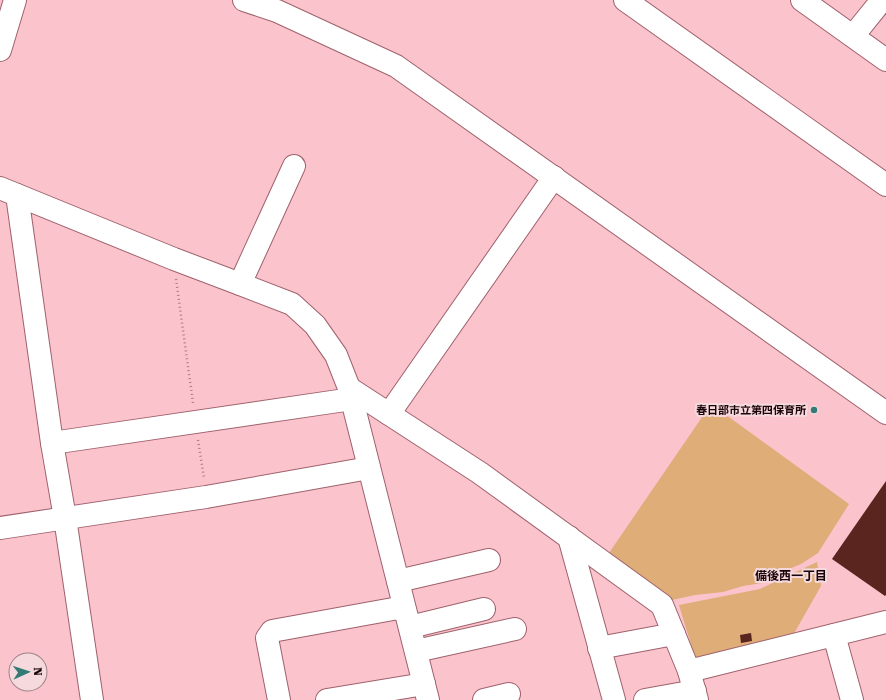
<svg xmlns="http://www.w3.org/2000/svg" width="886" height="700" font-family="'Roboto Serif','Noto Sans JP',serif">
	<rect width="100%" height="100%" fill="#fbc3cc"/>
	<!-- green -->
	<g fill="#dead78">
		<polygon points="711,404 849,504 818,553 801,564 772,576 762,583 743,586 723,592 695,595 672,600 609,553"/>
		<polygon points="817,562 821,586 792,637 696,661 679,605 760,589"/>
	</g>
	<!-- building -->
	<g fill="#5a241f">
		<polygon points="886,481 886,595 885,596 832,559"/>
		<polygon points="751,633 752,641 741,643 740,635"/>
	</g>
	<g fill="none" stroke-linecap="round" stroke-linejoin="round">
		<defs>
			<g id="minor">
				<polyline points="244,0 277,11 396,66 886,413"/>
				<polyline points="625,0 886,185"/>
				<polyline points="802,0 886,60"/>
				<polyline points="853,36 882,0"/>
				<polyline points="0,50 15,0"/>
				<polyline points="0,188 174,259 240,284 292,304 315,325 336,355 349,388 428,700"/>
				<polyline points="17,195 52,443 65,518 92,700"/>
				<polyline points="240,284 294,166"/>
				<polyline points="349,388 480,473 662,605 689,671 697,700"/>
				<polyline points="389,414 554,177"/>
				<polyline points="52,443 352,399"/>
				<polyline points="0,528 206,497 369,468"/>
				<polyline points="569,537 614,700"/>
				<polyline points="398,581 489,560"/>
				<polyline points="410,627 484,609"/>
				<polyline points="834,635 852,700"/>
				<polyline points="599,648 674,634"/>
				<polyline points="416,651 515,629"/>
				<polyline points="689,671 886,622"/>
				<polyline points="279,700 267,638 272,631 404,607"/>
				<polyline points="327,700 424,684"/>
				<polyline points="484,700 509,694"/>
				<polyline points="645,700 695,691"/>
			</g>
		</defs>
		<!-- minor casing -->
		<use href="#minor" stroke="#9f626d" stroke-width="24"/>
		<!-- path -->
		<g stroke="#a97e86" stroke-width="2.5" stroke-dasharray="1 3" stroke-linecap="butt">
			<polyline points="176,279 193,403"/>
			<polyline points="198,440 204,478"/>
		</g>
		<!-- minor -->
		<use href="#minor" stroke="#fff" stroke-width="22"/>
	</g>
	<!-- markers -->
	<circle fill="#347b75" stroke="#f6d9dd" stroke-width="1.5" cx="814" cy="410" r="4"/>
	<g text-anchor="middle" stroke-width="4" stroke-linejoin="round" paint-order="stroke">
		<!-- poi labels -->
		<g font-size="11" font-weight="bold" fill="#190409" stroke="#f6d9dd" text-anchor="end">
			<text x="806" y="414">春日部市立第四保育所</text>
		</g>
		<!-- neighbourhood labels -->
		<g font-size="12" font-weight="bold" fill="#190409" stroke="#f6d9dd">
			<text x="791" y="580">備後西一丁目</text>
		</g>
	</g>
	<!-- north arrow -->
	<g transform="translate(28 672) rotate(87)"><circle r="19" fill="#f6d9dd" stroke="#9e8488"/>
	<path d="M0-3L7 15L0 10L-7 15Z" fill="#347b75"/>
	<text y="-6" font-size="11" font-weight="bold" text-anchor="middle" fill="#190409">N</text>
	</g>
</svg>
